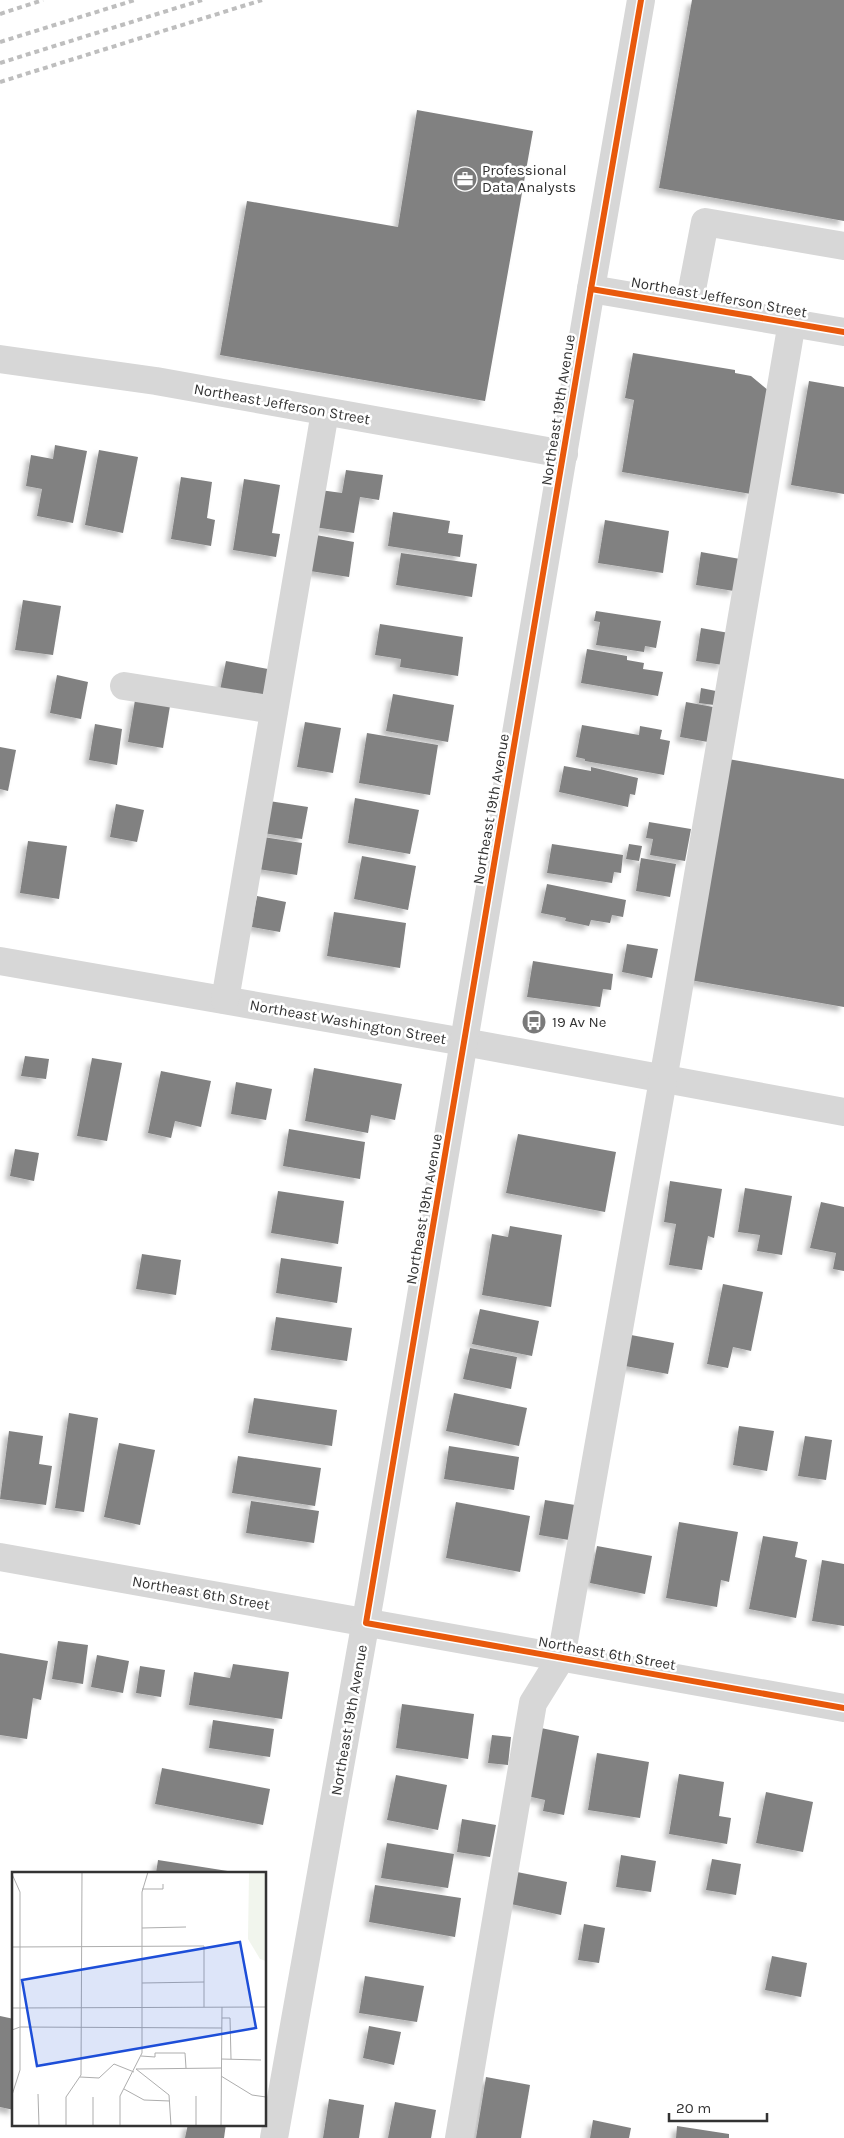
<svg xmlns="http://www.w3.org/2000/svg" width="844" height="2138" font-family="Karla,sans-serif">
	<defs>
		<filter id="shadow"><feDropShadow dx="-4.5" dy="4.5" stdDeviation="2.5" flood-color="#0004"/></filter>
	</defs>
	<rect width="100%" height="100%" fill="#fff"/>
	<!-- building -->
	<g fill="#818181" filter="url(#shadow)">
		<polygon points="692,0 844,0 844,221 659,188"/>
		<polygon points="417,110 533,131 485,401 220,355 247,201 398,227"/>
		<polygon points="633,353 735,370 735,373 751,376 769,391 751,494 622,472 634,400 625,398"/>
		<polygon points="809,381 844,387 844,494 791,485"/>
		<polygon points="55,445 87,451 73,523 37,516 42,489 26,486 31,455 53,459"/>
		<polygon points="99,450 138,457 123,533 85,525"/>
		<polygon points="346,470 383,475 379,500 360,497 354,533 314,527 320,490 342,493"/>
		<polygon points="181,477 212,482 207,518 215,520 211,546 171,539"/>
		<polygon points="244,479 280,485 272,533 280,534 276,557 233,550"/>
		<polygon points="393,512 450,521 448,533 463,535 460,557 388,546"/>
		<polygon points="605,520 669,531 663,573 598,563"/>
		<polygon points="316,535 354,542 349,577 310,571"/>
		<polygon points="701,552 740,559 734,591 696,585"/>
		<polygon points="401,553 477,564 472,597 396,585"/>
		<polygon points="23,600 61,606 53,655 15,650"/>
		<polygon points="596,611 661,621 656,648 645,646 644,652 596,645 600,622 594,621"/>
		<polygon points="380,624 463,637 458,676 400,667 401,659 375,655"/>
		<polygon points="701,628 729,633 723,665 696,661"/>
		<polygon points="587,649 627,656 627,660 644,663 643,669 663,672 658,696 581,683"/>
		<polygon points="226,661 268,669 263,697 220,690"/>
		<polygon points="57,675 88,682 81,719 50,713"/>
		<polygon points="701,688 716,691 714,705 699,703"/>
		<polygon points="393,694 454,705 448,742 386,731"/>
		<polygon points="135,700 170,706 163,748 128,742"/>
		<polygon points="686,702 713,707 708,742 680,737"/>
		<polygon points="305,722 341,728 333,773 297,767"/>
		<polygon points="95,724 122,729 117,765 89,760"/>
		<polygon points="582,725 639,735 640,726 662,730 660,739 670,741 664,775 585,761 585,759 576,757"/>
		<polygon points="367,733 438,745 430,795 359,783"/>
		<polygon points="0,747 16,750 8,791 0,789"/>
		<polygon points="728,759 844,779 844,1007 690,980"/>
		<polygon points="564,766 591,771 591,767 638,778 635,795 630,794 628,807 559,792"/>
		<polygon points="355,798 419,810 410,854 348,843"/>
		<polygon points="269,801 308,807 302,839 263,833"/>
		<polygon points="116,804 144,810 137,842 110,837"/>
		<polygon points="649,822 691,829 685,861 650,855 653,839 646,838"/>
		<polygon points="263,837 302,843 297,875 258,869"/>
		<polygon points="28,841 67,846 59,899 20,893"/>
		<polygon points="552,844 623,855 621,873 614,872 612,883 547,873"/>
		<polygon points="629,844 642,846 639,861 626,859"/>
		<polygon points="362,856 416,866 408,910 354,899"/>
		<polygon points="641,858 676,864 670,897 636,891"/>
		<polygon points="547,884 626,900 623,917 612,915 610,923 591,920 589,926 565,921 566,918 541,913"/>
		<polygon points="257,896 286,902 280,932 252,927"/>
		<polygon points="334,912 406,923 400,968 327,956"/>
		<polygon points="627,944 658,949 652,978 622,972"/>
		<polygon points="533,961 613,974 611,990 603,989 600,1007 527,997"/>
		<polygon points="25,1056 49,1059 46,1079 21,1076"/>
		<polygon points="92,1058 122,1063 107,1141 77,1136"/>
		<polygon points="314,1068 402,1084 395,1120 371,1115 368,1133 305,1121"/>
		<polygon points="161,1071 211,1081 201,1127 175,1121 171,1138 148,1133"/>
		<polygon points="236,1082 272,1089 266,1120 231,1114"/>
		<polygon points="289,1129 365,1142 360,1179 283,1166"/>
		<polygon points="518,1134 616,1152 605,1212 506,1193"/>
		<polygon points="15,1149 39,1153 34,1181 10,1176"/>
		<polygon points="670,1181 722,1189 714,1238 708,1236 702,1270 669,1265 676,1224 664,1222"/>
		<polygon points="745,1188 792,1196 782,1255 757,1251 760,1235 738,1232"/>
		<polygon points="278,1191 344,1201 338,1244 271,1233"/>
		<polygon points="821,1202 844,1207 844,1271 833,1269 836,1253 810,1248"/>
		<polygon points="510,1226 562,1235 551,1307 482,1295 492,1234 508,1237"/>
		<polygon points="142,1254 181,1260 176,1295 136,1289"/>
		<polygon points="281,1258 342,1267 337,1303 276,1293"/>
		<polygon points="723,1284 763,1292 751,1351 733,1347 728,1368 707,1364"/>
		<polygon points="480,1309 539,1321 532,1356 472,1344"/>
		<polygon points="276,1317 352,1328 347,1361 271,1350"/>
		<polygon points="631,1335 674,1343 668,1374 625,1366"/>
		<polygon points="470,1348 517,1357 511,1389 463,1379"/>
		<polygon points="454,1393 527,1408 519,1446 446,1431"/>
		<polygon points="254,1398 337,1410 332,1446 248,1433"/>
		<polygon points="69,1413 98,1418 84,1512 55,1508"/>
		<polygon points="739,1426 774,1431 767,1471 733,1465"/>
		<polygon points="9,1431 43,1436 39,1464 52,1466 46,1505 0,1499"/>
		<polygon points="805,1436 832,1440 826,1480 798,1476"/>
		<polygon points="119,1443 155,1450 140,1525 104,1517"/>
		<polygon points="449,1446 519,1457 514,1490 444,1479"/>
		<polygon points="238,1456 321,1468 315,1506 232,1493"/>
		<polygon points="545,1500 575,1505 569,1540 539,1535"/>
		<polygon points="251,1501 319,1511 314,1543 246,1533"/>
		<polygon points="456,1502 530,1516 520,1572 446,1558"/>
		<polygon points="679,1522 738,1532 729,1582 721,1580 717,1607 666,1598"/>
		<polygon points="763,1536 798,1542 795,1557 807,1560 796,1618 749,1609"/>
		<polygon points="597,1546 652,1556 645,1594 590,1583"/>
		<polygon points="822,1560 844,1564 844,1626 812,1621"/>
		<polygon points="58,1641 88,1645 83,1684 52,1679"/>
		<polygon points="0,1653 48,1661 41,1700 33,1698 27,1739 0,1735"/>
		<polygon points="97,1655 129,1661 123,1693 91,1687"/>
		<polygon points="233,1664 289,1672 282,1719 189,1705 194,1672 230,1678"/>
		<polygon points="140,1666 165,1670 161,1697 136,1693"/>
		<polygon points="402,1704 474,1714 468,1759 396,1748"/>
		<polygon points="213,1720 274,1729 270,1757 209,1748"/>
		<polygon points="541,1728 579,1736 564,1815 543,1811 545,1800 527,1796"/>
		<polygon points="492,1735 511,1737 508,1765 488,1763"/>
		<polygon points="597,1753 649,1762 640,1818 588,1810"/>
		<polygon points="162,1768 270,1789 263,1825 155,1804"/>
		<polygon points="679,1774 724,1782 719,1816 731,1818 727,1844 669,1834"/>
		<polygon points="396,1775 447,1785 438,1830 387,1820"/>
		<polygon points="766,1792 813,1802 803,1852 756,1843"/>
		<polygon points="462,1819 496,1825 490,1857 457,1852"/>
		<polygon points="387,1843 454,1854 448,1888 381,1878"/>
		<polygon points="621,1855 656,1861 651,1892 616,1887"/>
		<polygon points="712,1859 741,1864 736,1895 706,1890"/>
		<polygon points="158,1860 234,1872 234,1873 156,1873"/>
		<polygon points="517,1872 567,1882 561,1915 511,1904"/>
		<polygon points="375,1885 461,1898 455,1937 369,1922"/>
		<polygon points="584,1924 605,1928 599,1963 578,1960"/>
		<polygon points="772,1956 807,1963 801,1997 765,1990"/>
		<polygon points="365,1976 424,1986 417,2022 359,2013"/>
		<polygon points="0,2016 14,2019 14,2110 0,2107"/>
		<polygon points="369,2026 401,2032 394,2065 363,2058"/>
		<polygon points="486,2077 530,2085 521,2138 476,2138"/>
		<polygon points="329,2099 364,2105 359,2138 323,2138"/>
		<polygon points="395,2102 436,2110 431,2138 388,2138"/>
		<polygon points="593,2120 631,2128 629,2138 590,2138"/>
		<polygon points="188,2124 226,2124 224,2138 185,2138"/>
		<polygon points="677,2126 729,2134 729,2138 676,2138"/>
	</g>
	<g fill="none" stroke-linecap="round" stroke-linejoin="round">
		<!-- minor -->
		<g stroke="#d7d7d7" stroke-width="28">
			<polyline points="591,289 844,332"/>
			<polyline points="689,305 705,222 844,246"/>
			<polyline points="0,359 156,381 564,454"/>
			<polyline points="124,686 274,710"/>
			<polyline points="0,961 464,1042 844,1112"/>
			<polyline points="225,1000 325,412"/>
			<polyline points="0,1557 844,1708"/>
			<polyline points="274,2138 371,1592 591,289 641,0"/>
			<polyline points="459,2138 533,1703 561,1658 670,1040 792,322"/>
		</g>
		<!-- rail -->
		<g stroke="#bebebe" stroke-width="4" stroke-dasharray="5 4" stroke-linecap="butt">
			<polyline points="0,14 43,0"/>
			<polyline points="0,42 135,0"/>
			<polyline points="0,63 202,0"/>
			<polyline points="0,82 262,0"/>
		</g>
		<defs>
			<g id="cycleway">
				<polyline points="641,0 591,289 366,1623 844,1708"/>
				<polyline points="591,289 844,332"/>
			</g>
		</defs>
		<!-- cycleway casing -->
		<use href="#cycleway" stroke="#fff" stroke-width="9"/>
		<!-- cycleway -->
		<use href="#cycleway" stroke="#e8590c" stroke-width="6"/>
	</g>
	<!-- icons -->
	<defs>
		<symbol id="office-disc" viewBox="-11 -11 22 22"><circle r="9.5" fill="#7a7a7a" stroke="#fff"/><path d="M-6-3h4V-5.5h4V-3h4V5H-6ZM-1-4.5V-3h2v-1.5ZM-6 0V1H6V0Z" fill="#fff"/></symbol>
		<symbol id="bus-disc" viewBox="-11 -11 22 22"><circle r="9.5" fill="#7a7a7a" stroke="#fff"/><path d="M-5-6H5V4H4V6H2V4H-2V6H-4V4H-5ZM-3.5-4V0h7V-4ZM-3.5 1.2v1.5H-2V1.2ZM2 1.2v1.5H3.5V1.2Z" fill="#fff"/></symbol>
	</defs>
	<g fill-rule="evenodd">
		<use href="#office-disc" x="451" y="165" width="28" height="28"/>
		<use href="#bus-disc" x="520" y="1008" width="28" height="28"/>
	</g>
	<g text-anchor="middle" stroke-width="5" stroke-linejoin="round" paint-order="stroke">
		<!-- poi labels -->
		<g font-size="15" fill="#333" stroke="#fff" text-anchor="start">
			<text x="482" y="175">Professional<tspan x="482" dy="17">Data Analysts</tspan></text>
			<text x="552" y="1027">19 Av Ne</text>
		</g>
		<!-- street labels -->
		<g font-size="15" fill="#333" stroke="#fff">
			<text transform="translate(719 297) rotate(10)" y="5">Northeast Jefferson Street</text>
			<text transform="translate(282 404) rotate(10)" y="5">Northeast Jefferson Street</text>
			<text transform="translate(558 410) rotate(-81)" y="5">Northeast 19th Avenue</text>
			<text transform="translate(491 809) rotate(-80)" y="5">Northeast 19th Avenue</text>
			<text transform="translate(348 1022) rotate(10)" y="5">Northeast Washington Street</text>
			<text transform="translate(424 1209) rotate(-80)" y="5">Northeast 19th Avenue</text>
			<text transform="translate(201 1593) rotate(10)" y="5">Northeast 6th Street</text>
			<text transform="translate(607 1653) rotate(10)" y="5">Northeast 6th Street</text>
			<text transform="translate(349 1720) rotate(-80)" y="5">Northeast 19th Avenue</text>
		</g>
	</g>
	<!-- overview -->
	<g transform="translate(12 1872)">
		<rect width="254" height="254" fill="#fff"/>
		<path d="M237,0H254V89L248,87L236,67Z" fill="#f1f5ed"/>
		<path fill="none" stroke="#adadad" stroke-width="1" d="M0,2L8,20V198L0,223M130,17H151V12M130,56L174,55M0,75L192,74V135M130,111L192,110M0,136L254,135M210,146H218L219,187M0,158L8,155L210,156M129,184L143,185V181H173L174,196M209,187L249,188M124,197L209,196M124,197L157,223L159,254M209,204L240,223L254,225M68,205L87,206L102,192L122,200M112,217L132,228L158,229M26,222L27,254M184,224V254M81,225V254M54,254V225L69,203L70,0M108,254V224L130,181V20L136,0M209,254L210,135"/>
		<path fill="#1d4ed8" fill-opacity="0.15" stroke="#1d4ed8" stroke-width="2.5" d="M228,70L244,156L25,194L10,108Z"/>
		<rect width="254" height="254" fill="none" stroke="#333" stroke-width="2.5"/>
	</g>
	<!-- scale -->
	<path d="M669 2113v8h98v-8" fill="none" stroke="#333333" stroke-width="2.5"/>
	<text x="676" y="2113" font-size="15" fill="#333333" stroke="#ffffff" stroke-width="4" paint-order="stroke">20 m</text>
</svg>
